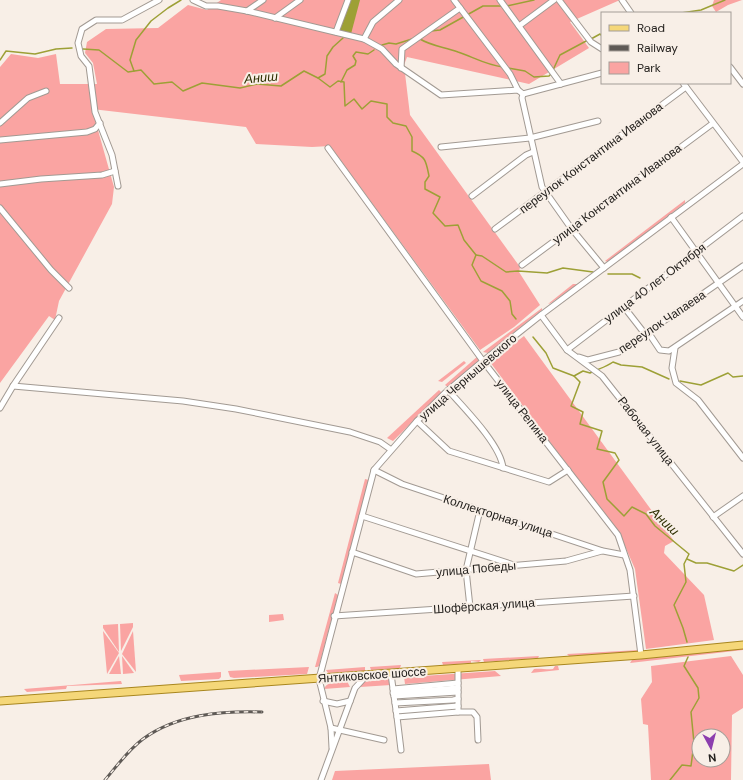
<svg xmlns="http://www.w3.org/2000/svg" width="743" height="780" font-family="'DM Sans',sans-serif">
	<rect width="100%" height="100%" fill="#f8efe7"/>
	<!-- green -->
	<g fill="#faa4a2" fill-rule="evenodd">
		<polygon points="221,0 620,0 570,22 589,48 529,84 407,57 404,65 410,115 520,267 519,272 540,305 514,327 480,350 330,146 312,147 256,144 246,127 92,109 114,187 112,204 59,301 55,320 49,316 0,383 0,67 11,54 38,58 56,54 60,84 97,84 93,63 85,53 87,42 106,29 158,28 188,5 207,10"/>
		<polygon points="714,0 742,0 728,5 716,12 712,6"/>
		<polygon points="685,200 685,203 608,262 605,261"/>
		<polygon points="573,284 578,284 551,303 548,304"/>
		<polygon points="542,308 542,310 488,353 483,352"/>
		<polygon points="524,336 674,541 665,546 664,553 704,595 714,640 646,649 635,569 621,537 490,362"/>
		<polygon points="478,356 480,360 448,387 445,385"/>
		<polygon points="464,361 466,363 442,382 438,381"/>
		<polygon points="439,390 442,393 393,441 387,438"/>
		<polygon points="365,479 369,480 341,584 338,583"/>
		<polygon points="335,593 338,595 319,666 317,667 315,667"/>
		<polygon points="283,614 284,620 269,622 269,615"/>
		<polygon points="133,623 133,627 121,651 120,624"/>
		<polygon points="118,624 119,652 103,628 103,625"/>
		<polygon points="103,631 119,653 107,674"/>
		<polygon points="133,631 136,672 122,654"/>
		<polygon points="743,648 743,650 630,663 632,660"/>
		<polygon points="639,650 639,652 569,656 567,654"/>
		<polygon points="119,656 121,674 109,674"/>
		<polygon points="122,656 134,673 123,674"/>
		<polygon points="539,656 538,658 484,662 483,659"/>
		<path d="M731,656L743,675V708L732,715L731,780H651L648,725L643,724L641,699L652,682L651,666ZM699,736H723V760H699Z"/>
		<polygon points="481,660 479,662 471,661 471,663 443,665 442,662"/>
		<polygon points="401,665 400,668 371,670 370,667"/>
		<path d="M555,666H558L559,670L531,673L534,669C541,668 547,670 553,669Z"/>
		<polygon points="309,667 307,674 234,678 230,677 228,671"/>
		<polygon points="365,667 365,671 328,673 326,670"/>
		<polygon points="495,671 501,676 405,684 404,677 418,676 418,678 424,678 423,676"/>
		<polygon points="221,672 221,677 219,679 181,681 179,675"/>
		<polygon points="390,679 391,685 360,687 363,682"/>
		<polygon points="121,681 122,684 67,686 66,689 27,692 24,689"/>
		<path d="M347,681L350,687L324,689C328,680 339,682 347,681Z"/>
		<polygon points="489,764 491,780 332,780 335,771"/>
	</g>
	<!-- water -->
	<polygon fill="#9da036" points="351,0 360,0 351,34 339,31"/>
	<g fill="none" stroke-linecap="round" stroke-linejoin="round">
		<!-- stream -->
		<g stroke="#9da036" stroke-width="1.5">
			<polyline points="507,6 534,0"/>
			<polyline points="681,13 701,10 725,0"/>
			<polyline points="431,31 440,30 483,6 503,6"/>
			<path d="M420,39C431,46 445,47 458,52C473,57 486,65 503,67"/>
			<polyline points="591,39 600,34 602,36"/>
			<polyline points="382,45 389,43 396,44 412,39"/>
			<path d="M83,49L99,50L128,72L141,70L154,84L172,82L183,91L202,83L240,88L257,84L281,86L304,71L318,78L330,87L338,81L344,82L345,106L354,99L362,109L371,101L387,104V117L393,123L406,126L412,137V151C426,157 426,161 429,176L425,182V189L440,197L433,213L445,226L458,225L464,240L476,255L472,265L481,281L502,291L510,301L512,314L516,319"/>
			<polyline points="0,60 6,51 35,54 56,49 72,48"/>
			<polyline points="508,68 525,71 534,77 549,76 551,74"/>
			<polyline points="553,70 560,55 588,40"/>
			<polyline points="134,71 130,60 136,40 151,21 168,8 181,0"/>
			<polyline points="318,78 325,74 327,56 333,47 343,38"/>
			<polyline points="341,82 347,70 355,65 356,61 353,56 356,52 368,54 374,50"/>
			<polyline points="476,255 482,256 506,272 518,271 547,273 563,268 593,272"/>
			<polyline points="608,274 632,274 640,278"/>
			<polyline points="533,337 546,353 553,368 574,376 580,382 571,406 583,412 580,424 602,431 597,449 615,453 619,460 603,482 607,499 624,516 632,507 646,514 655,526 689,554 684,564 686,582 674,605 683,628 687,642"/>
			<path d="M574,376L583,371L590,373C598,369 606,367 613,362L621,365L642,367L669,379"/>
			<polyline points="680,381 701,385 728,373 733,377 743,376"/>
			<polyline points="687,559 696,563 707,563 734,571 743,565"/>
			<polyline points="670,780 682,765 691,766 694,743 691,712 699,698 698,688 684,666 688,657"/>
		</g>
		<defs>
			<g id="minor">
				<polyline points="193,0 206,6 218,6 247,11 364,39 382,49 396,64 441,95 518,90 523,94"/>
				<polyline points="454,0 510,74 518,90"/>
				<polyline points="500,0 561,84"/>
				<polyline points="559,0 591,42 602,49"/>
				<polyline points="622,0 631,13"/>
				<polyline points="247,11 263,0"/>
				<polyline points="275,18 300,0"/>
				<polyline points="519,26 554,0"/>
				<polyline points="336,32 348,0"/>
				<polyline points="364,39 373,22 399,0"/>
				<polyline points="730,67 743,84"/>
				<polyline points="401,68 402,49 460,8"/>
				<polyline points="683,83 743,162"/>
				<polyline points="523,94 522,98 542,187 571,228 604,268"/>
				<polyline points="523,94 602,73"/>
				<polyline points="0,123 28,98 46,91"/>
				<polyline points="0,140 87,132 95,129 100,123"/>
				<polyline points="441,147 530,138 598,121"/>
				<polyline points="328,148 483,361 618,535 630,570 641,655"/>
				<polyline points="0,184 41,179 102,175 115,171"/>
				<polyline points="118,186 112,155 95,112 89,66 81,56 78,43 82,29 96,20 122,20 159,0"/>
				<polyline points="472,196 526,155 533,152"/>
				<polyline points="0,208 51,270 69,288"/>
				<polyline points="671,217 743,317"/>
				<polyline points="495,229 686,87"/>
				<polyline points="522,265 712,124"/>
				<polyline points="624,307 645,334"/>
				<polyline points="541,315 567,350 602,376 743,554"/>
				<polyline points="648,332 660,350 669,351 743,301"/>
				<polyline points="675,348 672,368 676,383 698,400 743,458"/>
				<polyline points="567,350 743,216"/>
				<polyline points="579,357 588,360 619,352 743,266"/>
				<polyline points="13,386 183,401 236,409 350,432 380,442 390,449"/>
				<path d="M448,390C464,408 501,445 503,468"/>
				<polyline points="0,408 13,386 59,318"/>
				<polyline points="417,421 449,451 549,482 568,470"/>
				<polyline points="374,470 402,484 603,551 624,555"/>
				<polyline points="362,516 514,565"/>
				<polyline points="713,517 743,496"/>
				<polyline points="352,552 416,574 566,561 602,551"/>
				<polyline points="470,607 466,570 480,510"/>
				<polyline points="334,616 634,596"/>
				<polyline points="391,674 395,703 453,700 458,699 458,669"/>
				<polyline points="393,689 458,683"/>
				<polyline points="393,693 458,688"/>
				<polyline points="394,696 458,692"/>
				<polyline points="323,701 337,704 350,701"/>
				<polyline points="395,703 397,717 458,712 458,699"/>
				<polyline points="396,711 458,706"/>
				<polyline points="458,712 473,712 477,717 478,740"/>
				<polyline points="397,717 401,750"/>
				<polyline points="331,728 384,740"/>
				<polyline points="332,748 331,728 319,679 374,470 417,421 445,393 483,361 541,315 743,164"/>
				<polyline points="321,780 355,688 367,675"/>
			</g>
			<polyline id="major" points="0,701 641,655 743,645"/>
		</defs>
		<!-- minor casing -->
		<use href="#minor" stroke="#a29a93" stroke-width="7"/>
		<!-- major casing -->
		<use href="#major" stroke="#a8861f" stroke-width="9"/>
		<!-- minor -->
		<use href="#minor" stroke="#fff" stroke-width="5"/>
		<!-- major -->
		<use href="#major" stroke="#f5d779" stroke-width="7"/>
		<defs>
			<path id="rail" d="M105,780C117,766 128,750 143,739C177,714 221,711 262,712"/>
		</defs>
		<!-- rail casing -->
		<use href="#rail" stroke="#5f5a56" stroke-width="3"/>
		<!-- rail -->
		<use href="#rail" stroke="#f8efe7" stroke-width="1.5" stroke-dasharray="4.5" stroke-linecap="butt"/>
	</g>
	<g text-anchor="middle" stroke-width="4" stroke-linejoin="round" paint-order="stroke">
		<!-- street labels -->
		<g font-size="12" fill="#24211e" stroke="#f8efe7">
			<text transform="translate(591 158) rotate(-37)" y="4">переулок Константина Иванова</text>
			<text transform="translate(617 194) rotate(-37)" y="4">улица Константина Иванова</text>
			<text transform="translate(655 283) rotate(-37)" y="4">улица 40 лет Октября</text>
			<text transform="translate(662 322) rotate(-34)" y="4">переулок Чапаева</text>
			<text transform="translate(468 377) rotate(-41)" y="4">улица Чернышевского</text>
			<text transform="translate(522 411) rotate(52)" y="4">улица Репина</text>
			<text transform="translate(646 431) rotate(52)" y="4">Рабочая улица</text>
			<text transform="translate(498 516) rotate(18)" y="4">Коллекторная улица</text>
			<text transform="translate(476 569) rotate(-5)" y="4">улица Победы</text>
			<text transform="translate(484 606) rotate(-4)" y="4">Шофёрская улица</text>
			<text transform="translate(372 675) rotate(-4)" y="4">Янтиковское шоссе</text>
		</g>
		<!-- water labels -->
		<g font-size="13" font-style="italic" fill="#303104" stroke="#f8efe7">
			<text transform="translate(261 77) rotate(-5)" y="5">Аниш</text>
			<text transform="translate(665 521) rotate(43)" y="5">Аниш</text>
		</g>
	</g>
	<!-- legend -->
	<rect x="601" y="12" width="130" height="72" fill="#f8efe7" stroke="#a39d97"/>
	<rect x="609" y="25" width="20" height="6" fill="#f5d779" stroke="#a39d97"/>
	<text x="637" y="32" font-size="12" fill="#24211e">Road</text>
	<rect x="609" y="45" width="20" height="6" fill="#5f5a56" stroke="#a39d97"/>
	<text x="637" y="52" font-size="12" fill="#24211e">Railway</text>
	<rect x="609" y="62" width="20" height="12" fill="#faa4a2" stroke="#a39d97"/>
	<text x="637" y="72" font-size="12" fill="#24211e">Park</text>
	<!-- north arrow -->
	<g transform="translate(711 748) rotate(173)"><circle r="19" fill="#f8efe7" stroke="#a39d97"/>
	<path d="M0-3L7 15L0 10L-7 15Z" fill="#8c3eae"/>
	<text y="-6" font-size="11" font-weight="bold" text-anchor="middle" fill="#24211e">N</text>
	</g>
</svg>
